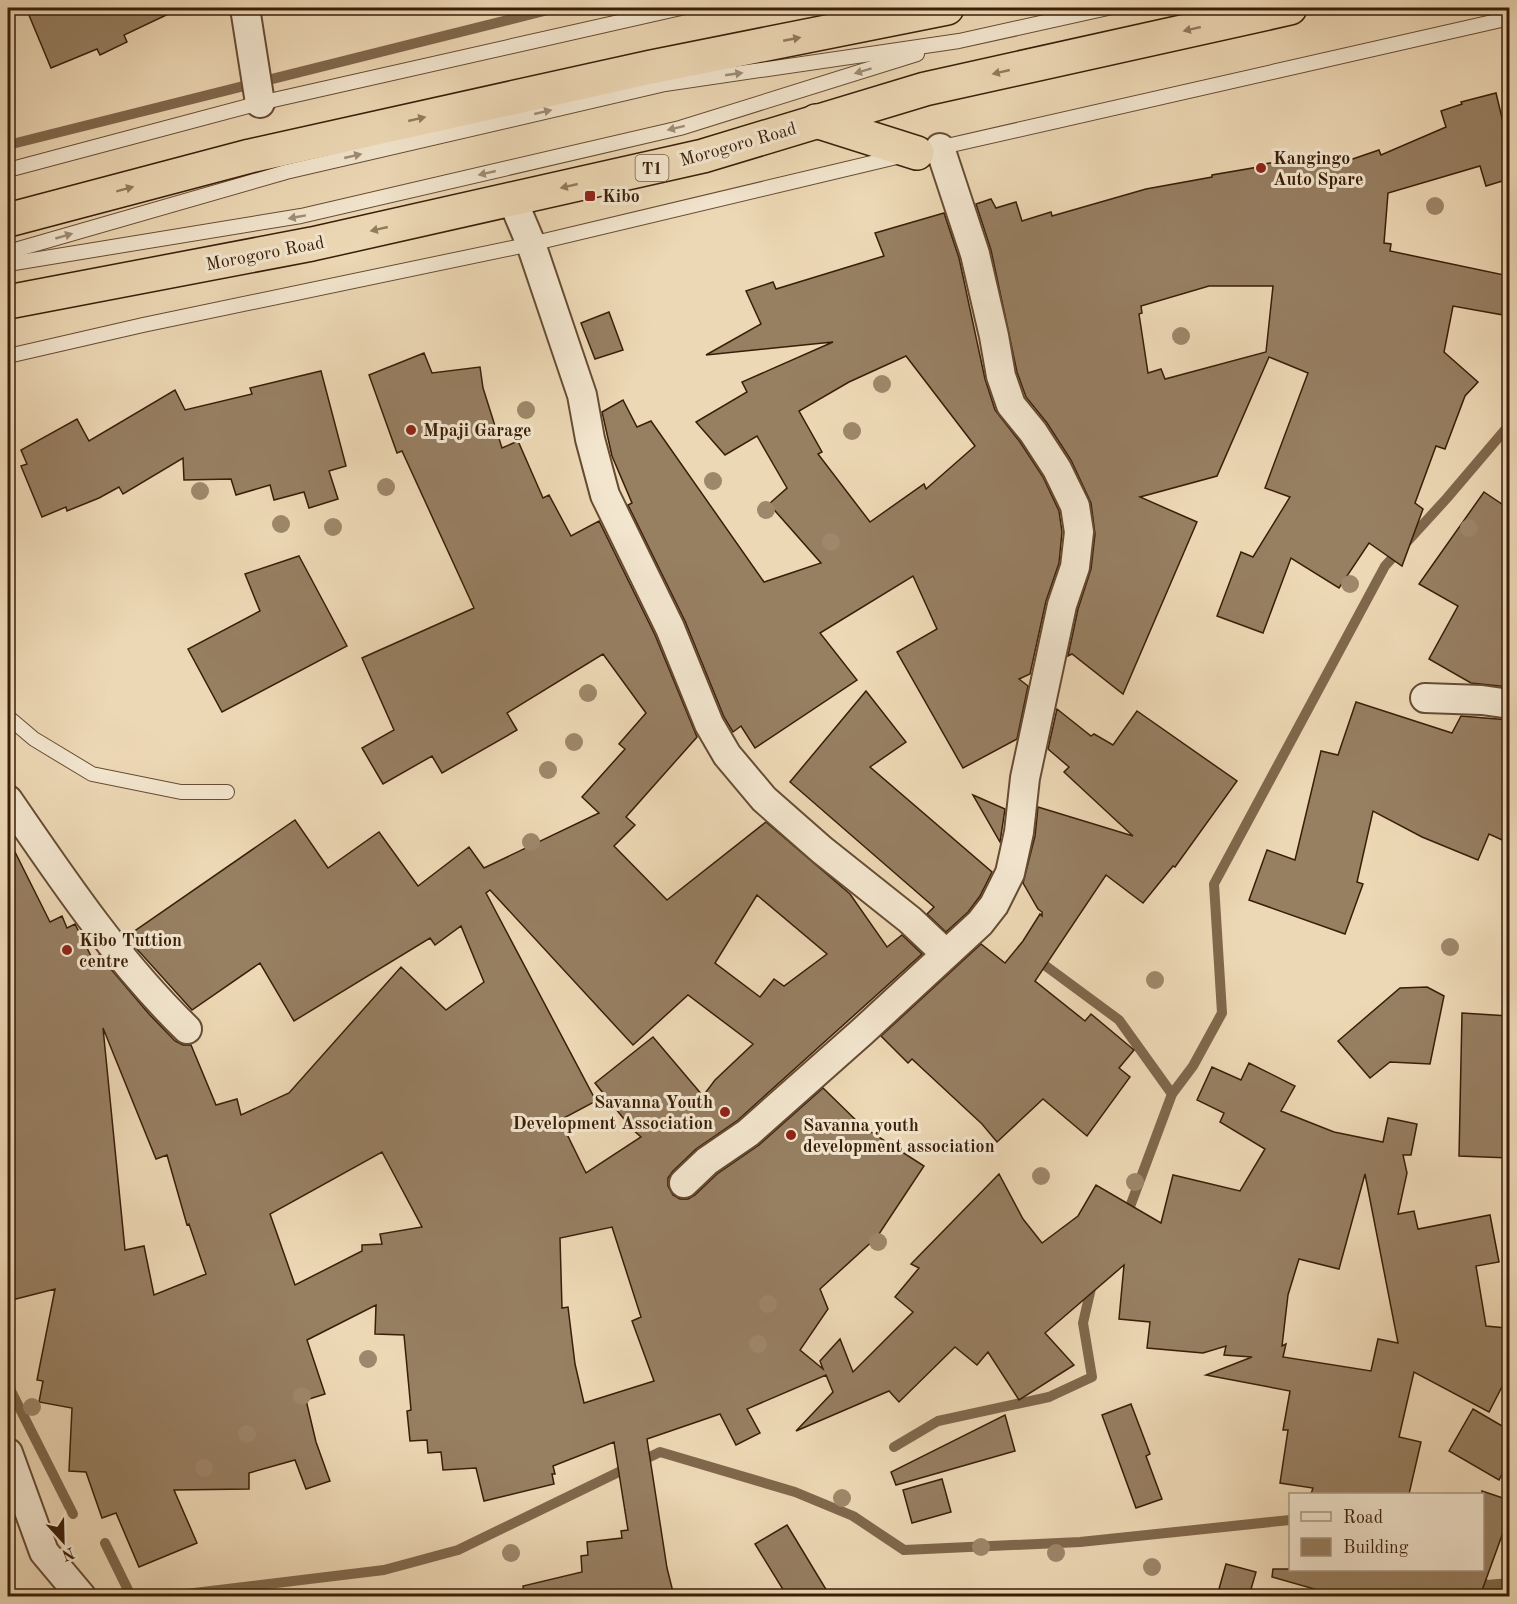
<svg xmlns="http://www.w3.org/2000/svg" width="1517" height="1604" font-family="'Old Standard TT',serif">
	<rect width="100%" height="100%" fill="#edd8b5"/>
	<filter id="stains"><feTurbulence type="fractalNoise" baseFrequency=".00333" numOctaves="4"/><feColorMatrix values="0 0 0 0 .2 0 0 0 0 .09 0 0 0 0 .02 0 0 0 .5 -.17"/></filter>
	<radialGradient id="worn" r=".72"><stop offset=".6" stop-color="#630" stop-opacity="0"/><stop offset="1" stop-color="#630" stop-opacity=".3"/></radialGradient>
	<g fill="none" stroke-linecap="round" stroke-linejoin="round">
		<!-- stream -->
		<g stroke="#80684c" stroke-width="10">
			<polyline points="8,145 556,8"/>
			<polyline points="1035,958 1119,1020 1172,1094"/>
			<polyline points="1124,1216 1131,1204 1172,1094 1193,1066 1222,1013 1214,884 1385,566 1447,498 1510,424"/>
			<polyline points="8,1385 73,1514"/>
			<polyline points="894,1447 938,1421 1049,1397 1092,1377 1083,1323 1092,1284"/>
			<polyline points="105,1543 131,1596"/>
			<polyline points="1472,1579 1487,1585 1510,1583"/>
			<polyline points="169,1596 384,1570 458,1550 660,1452 795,1492 853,1516 904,1550 1080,1542 1290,1520"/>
		</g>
	</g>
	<!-- building -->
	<g fill="#977f62" stroke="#391e08" stroke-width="1.5" fill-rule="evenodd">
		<polygon points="26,8 181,8 124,35 127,42 100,55 97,49 51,68"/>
		<path d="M1496,93L1509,147V179L1486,186L1480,166L1388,193L1384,243L1391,244L1390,251L1509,276V316L1453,306L1444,352L1478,382L1465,396L1445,449L1436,446L1415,503L1423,509L1402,566L1369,543L1339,588L1291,558L1263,633L1217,616L1241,552L1253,557L1290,497L1265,488L1308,373L1269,357L1217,476L1140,497L1197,522L1123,694L1072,654L1068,656L1078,609L1091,569L1095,534L1091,503L1071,460L1047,423L1026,397L1017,372L991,250L976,204L991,199L996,208L1016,202L1022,221L1051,212L1052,216L1146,189L1212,177V175L1264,166V164L1303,158L1341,163L1379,150L1381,155L1446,127L1441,111L1462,104L1461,102ZM1209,286H1273L1266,352L1165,379L1161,369L1148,373L1139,314L1142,313L1141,306Z"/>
		<path d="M944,213L959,258L985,379L995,410L1020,442L1043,477L1059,511L1062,532L1059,563L1046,601L1030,674L1019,679L1028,686L1017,739L963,768L897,652L937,629L913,576L820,633L857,680L755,748L741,726L733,732L724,717L685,621L628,505L632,503L612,456L602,412L623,400L637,427L651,421L764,582L821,563L769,504L787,488L757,436L725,455L696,422L747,392L742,382L833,342L706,355L761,324L746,291L773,282L776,289L884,256L875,233ZM906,356L975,446L926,489L924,484L870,522L818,454L822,452L799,411L849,382Z"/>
		<polygon points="609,312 623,350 595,359 581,323"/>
		<path d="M424,353L432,373L480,367L483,388L502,448L518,441L543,498L549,495L571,536L599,521L655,635L697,737L626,817L635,825L614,846L667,900L766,822L850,894L887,947L902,935L922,954L738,1120L696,1149L673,1171L668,1178V1186L673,1195L680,1199H688L695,1195L717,1174L759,1145L823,1088L863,1127L924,1166L877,1237L820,1289L828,1309L800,1350L823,1369L820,1361L840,1339L853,1372L913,1312L895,1297L919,1268L911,1264L999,1174L1023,1219L1042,1243L1078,1216L1096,1185L1161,1223L1173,1175L1240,1191L1265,1149L1220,1122L1224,1113L1197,1100L1212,1067L1241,1080L1249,1063L1295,1086L1281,1111L1334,1132L1383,1142L1388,1118L1417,1124L1411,1155H1403L1407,1173L1398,1214L1414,1211L1418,1229L1490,1215L1499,1262L1476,1266L1486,1326L1506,1328L1504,1341L1509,1342V1373L1489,1412L1414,1372L1399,1437L1421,1442L1409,1494H1311L1313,1488L1280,1483L1288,1430H1283L1290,1391L1206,1375L1252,1357L1224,1355L1226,1346L1203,1353L1147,1348L1150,1322L1119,1319L1124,1265L1045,1333L1074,1365L1019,1400L988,1352L977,1365L955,1347L899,1402L889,1391L796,1431L833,1392L826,1375L747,1409L760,1433L736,1445L720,1414L647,1439L667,1568L674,1596H524L523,1586L582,1572L581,1556L588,1555L587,1542L622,1538L621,1531L628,1530L614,1442L553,1466L555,1474H552L554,1484L484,1501L476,1468L443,1470L441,1452L428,1453L427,1440L410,1441L407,1411L411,1410L404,1335L375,1334L376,1305L307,1340L325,1394L306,1400L316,1442L330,1481L306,1489L295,1460L249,1473V1489L174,1490L197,1543L139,1567L116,1513L102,1518L86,1472L69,1471L72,1408L39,1402L43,1381L37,1380L55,1289L8,1301V838L50,922L62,916L67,928L75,924L93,960L99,955L149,1014L175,1041L183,1045H191L216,1105L237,1099L241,1115L289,1093L401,967L446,1010L484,982L461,926L435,945L430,938L294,1021L260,963L192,1010L126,937L295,820L328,868L379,832L418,886L469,847L484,868L599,813L582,797L625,749L619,744L646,713L603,654L507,713L517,730L442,773L432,756L383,784L362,748L394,730L362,658L474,608L402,451L397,453L369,375ZM490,890L633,1045L688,995L753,1044L715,1080L703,1096L653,1037L595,1083L632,1129L641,1137L586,1173L560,1120L596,1101L486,893ZM757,895L827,954L784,986L774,979L760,997L715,963ZM103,1028L156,1159L167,1155L187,1225L189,1224L206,1274L154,1295L144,1246L125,1250ZM382,1152L422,1227L380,1234L382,1244L362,1245V1251L295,1285L270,1214ZM1365,1174L1398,1343L1378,1339L1371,1371L1283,1357L1286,1344L1282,1346L1288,1295L1299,1259L1339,1269ZM612,1227L641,1317L632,1321L654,1381L584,1403L575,1364L568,1307L562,1308L560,1238Z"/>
		<polygon points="321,371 346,466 329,471 338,499 309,508 304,492 274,500 270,485 236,495 231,479 184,480 183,458 123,494 119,487 99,498 67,511 66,507 42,517 21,466 27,464 21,450 77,419 89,441 175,390 185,410 252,394 250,388"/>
		<polygon points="1484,492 1509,509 1509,687 1471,683 1429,659 1458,606 1419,584"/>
		<polygon points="299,556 347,646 222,712 188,649 260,611 245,574"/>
		<polygon points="866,691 906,742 870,767 992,872 980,896 968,912 946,932 927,914 934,907 790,782"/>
		<polygon points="1356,702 1452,733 1461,716 1509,720 1509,843 1489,834 1478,860 1422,837 1373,811 1357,882 1363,884 1345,934 1249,900 1267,850 1295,860 1321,751 1338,755"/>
		<polygon points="1057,709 1091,736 1094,734 1113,745 1137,711 1237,781 1175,867 1173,866 1143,903 1106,875 1035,981 1085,1021 1091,1014 1134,1050 1119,1068 1130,1077 1087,1136 1043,1099 997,1142 982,1124 912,1059 908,1063 881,1036 981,944 1005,963 1023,941 1040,914 1042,916 1042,912 1038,909 1023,883 1035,836 1038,807 1133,836 1064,772 1069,767 1048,749"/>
		<polygon points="973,795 1005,809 1000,842"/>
		<polygon points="1427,987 1444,996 1430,1064 1390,1062 1370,1078 1338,1041 1400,988"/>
		<polygon points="1462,1013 1509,1016 1509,1158 1459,1156"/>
		<polygon points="1131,1404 1150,1454 1146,1456 1162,1499 1136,1508 1102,1415"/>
		<polygon points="1473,1409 1509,1430 1509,1461 1499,1480 1449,1451"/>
		<polygon points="1005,1415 1015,1451 896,1485 891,1472"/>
		<polygon points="942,1479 951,1512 912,1523 903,1490"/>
		<polygon points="1482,1491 1509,1500 1509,1516 1480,1596 1339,1596 1272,1577 1273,1569 1482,1569"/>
		<polygon points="787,1525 830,1596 787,1596 755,1544"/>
		<polygon points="1226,1564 1256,1572 1249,1596 1217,1596"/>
	</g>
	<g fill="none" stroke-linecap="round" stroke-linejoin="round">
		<defs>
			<g id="lane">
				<polyline points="938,148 1510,18"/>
				<polyline points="8,170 260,103 681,8"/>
				<polyline points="8,252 286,172 665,84 959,41 1108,8"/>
				<polyline points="8,264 301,216 680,128 917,54"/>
				<polyline points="8,356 143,325 531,244 901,156"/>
				<polyline points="8,717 34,739 92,774 181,792 227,792"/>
			</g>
			<g id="street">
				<polyline points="245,8 260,103"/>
				<polyline points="512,199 531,244 582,395 590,439 605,495 670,628 709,724 727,755 764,799 822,850 910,920 945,953"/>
				<polyline points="1425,698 1482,700 1510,704"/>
				<path d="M8,800C63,880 117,961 187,1029"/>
				<polyline points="684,1183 707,1161 748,1133 863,1031 980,923 994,905 1010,873 1019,832 1025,778 1062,605 1075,567 1079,532 1075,506 1057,469 1033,432 1011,405 1001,376 994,336 975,254 940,148"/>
				<polyline points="8,1453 44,1552 81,1596"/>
			</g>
			<g id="highway">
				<polyline points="816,121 917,153"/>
				<polyline points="8,220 250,156 651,67 947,8"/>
				<polyline points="8,302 312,244 703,156 925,89 1290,8"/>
			</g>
		</defs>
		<!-- lane casing -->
		<use href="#lane" stroke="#664c33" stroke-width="16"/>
		<!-- street casing -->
		<use href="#street" stroke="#664c33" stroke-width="32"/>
		<!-- highway casing -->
		<use href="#highway" stroke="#391e08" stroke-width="36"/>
		<!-- lane -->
		<use href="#lane" stroke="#f3e6cf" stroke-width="14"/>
		<!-- street -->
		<use href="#street" stroke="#f3e6cf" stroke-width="28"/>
		<!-- highway -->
		<use href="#highway" stroke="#edd8b5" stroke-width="33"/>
	</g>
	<!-- trees -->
	<g fill="#9e876a">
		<circle cx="1435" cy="206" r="9"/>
		<circle cx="1181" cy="336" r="9"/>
		<circle cx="882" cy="384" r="9"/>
		<circle cx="526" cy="410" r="9"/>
		<circle cx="852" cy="431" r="9"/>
		<circle cx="713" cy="481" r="9"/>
		<circle cx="386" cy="487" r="9"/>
		<circle cx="200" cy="491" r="9"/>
		<circle cx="766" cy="510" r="9"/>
		<circle cx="281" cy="524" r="9"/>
		<circle cx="333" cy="527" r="9"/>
		<circle cx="1469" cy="528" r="9"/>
		<circle cx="831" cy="542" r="9"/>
		<circle cx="1350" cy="584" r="9"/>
		<circle cx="588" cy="693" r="9"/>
		<circle cx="574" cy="742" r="9"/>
		<circle cx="548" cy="770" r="9"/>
		<circle cx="531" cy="842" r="9"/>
		<circle cx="1450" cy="947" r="9"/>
		<circle cx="1155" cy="980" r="9"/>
		<circle cx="1041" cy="1176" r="9"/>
		<circle cx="1135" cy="1182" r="9"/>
		<circle cx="878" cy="1242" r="9"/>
		<circle cx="768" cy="1304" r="9"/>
		<circle cx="758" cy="1344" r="9"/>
		<circle cx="368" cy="1359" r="9"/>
		<circle cx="302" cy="1396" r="9"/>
		<circle cx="32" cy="1407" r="9"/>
		<circle cx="247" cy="1434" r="9"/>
		<circle cx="204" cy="1468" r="9"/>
		<circle cx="842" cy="1498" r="9"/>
		<circle cx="981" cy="1547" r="9"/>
		<circle cx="511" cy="1553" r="9"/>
		<circle cx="1056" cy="1553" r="9"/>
		<circle cx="1152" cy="1567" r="9"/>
	</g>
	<!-- one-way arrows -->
	<defs><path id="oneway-solid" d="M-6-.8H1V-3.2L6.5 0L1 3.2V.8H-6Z" transform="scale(1.5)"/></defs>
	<g fill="#937b5e">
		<use href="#oneway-solid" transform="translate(1192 29) rotate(167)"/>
		<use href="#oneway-solid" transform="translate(792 39) rotate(-11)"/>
		<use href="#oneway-solid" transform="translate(1001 72) rotate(167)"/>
		<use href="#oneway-solid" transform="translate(417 119) rotate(-13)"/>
		<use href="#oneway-solid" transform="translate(569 186) rotate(167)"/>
		<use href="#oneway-solid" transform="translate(125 189) rotate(-15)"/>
		<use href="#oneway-solid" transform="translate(379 229) rotate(167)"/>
	</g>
	<g fill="#9f8c75">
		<use href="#oneway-solid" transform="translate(863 71) rotate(163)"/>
		<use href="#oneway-solid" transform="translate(734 74) rotate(-8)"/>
		<use href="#oneway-solid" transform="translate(543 112) rotate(-13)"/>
		<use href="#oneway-solid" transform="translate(676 128) rotate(166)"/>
		<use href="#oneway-solid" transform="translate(353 156) rotate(-13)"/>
		<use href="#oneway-solid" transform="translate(487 173) rotate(167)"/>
		<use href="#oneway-solid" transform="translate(297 217) rotate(170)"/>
		<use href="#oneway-solid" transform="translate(64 236) rotate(-16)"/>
	</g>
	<!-- markers -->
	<g fill="#8f2418" stroke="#f3e6cf" stroke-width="2">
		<circle cx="1261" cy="168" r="6"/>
		<rect x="584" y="190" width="12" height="12" rx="3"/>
		<circle cx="411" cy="430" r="6"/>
		<circle cx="67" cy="950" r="6"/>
		<circle cx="725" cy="1112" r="6"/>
		<circle cx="791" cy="1135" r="6"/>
	</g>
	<g text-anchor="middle" stroke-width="6" stroke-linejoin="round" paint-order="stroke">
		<!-- shield labels -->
		<rect fill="#f3e6cf" stroke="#715a44" stroke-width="1.5" x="635.5" y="155" width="33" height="26" rx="4.5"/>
		<g font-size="16" font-weight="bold" fill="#391e08">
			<text x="652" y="174">T1</text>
		</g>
		<!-- street labels -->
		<g font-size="18" fill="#391e08" stroke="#f3e6cf">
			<text transform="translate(738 144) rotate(-16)" y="6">Morogoro Road</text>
			<text transform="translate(265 253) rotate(-11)" y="6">Morogoro Road</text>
		</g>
		<!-- poi labels -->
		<g font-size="18" font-weight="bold" fill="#391e08" stroke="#f3e6cf" text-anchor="start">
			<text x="1273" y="164">Kangingo<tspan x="1273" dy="21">Auto Spare</tspan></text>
			<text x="602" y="202">Kibo</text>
			<text x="423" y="436">Mpaji Garage</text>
			<text x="79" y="946">Kibo Tuttion<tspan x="79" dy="21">centre</tspan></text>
			<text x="713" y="1108" text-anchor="end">Savanna Youth<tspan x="713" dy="21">Development Association</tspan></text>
			<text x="803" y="1131">Savanna youth<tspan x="803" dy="21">development association</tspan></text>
		</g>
	</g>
	<!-- margin -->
	<rect width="1517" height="1604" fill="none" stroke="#edd8b5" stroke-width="30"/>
	<rect x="9" y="9" width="1499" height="1586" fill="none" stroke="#391e08" stroke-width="3"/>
	<rect x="15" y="15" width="1487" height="1574" fill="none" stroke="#391e08" stroke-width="1.5"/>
	<!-- legend -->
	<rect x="1289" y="1493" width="195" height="78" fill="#f3e6cf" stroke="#a9967f" stroke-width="1.5"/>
	<rect x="1301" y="1512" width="30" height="9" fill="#f3e6cf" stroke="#a9967f" stroke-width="1.5"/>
	<text x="1343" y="1523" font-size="18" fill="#391e08">Road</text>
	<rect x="1301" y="1538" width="30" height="18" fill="#977f62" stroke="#a9967f" stroke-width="1.5"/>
	<text x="1343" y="1553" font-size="18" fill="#391e08">Building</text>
	<!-- north arrow -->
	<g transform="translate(63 1541) rotate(158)" stroke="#f3e6cf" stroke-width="4.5" paint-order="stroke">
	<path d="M0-4.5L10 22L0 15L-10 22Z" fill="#391e08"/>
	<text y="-9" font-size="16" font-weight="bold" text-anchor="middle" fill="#391e08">N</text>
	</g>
	<rect width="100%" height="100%" filter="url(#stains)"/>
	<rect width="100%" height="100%" fill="url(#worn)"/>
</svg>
